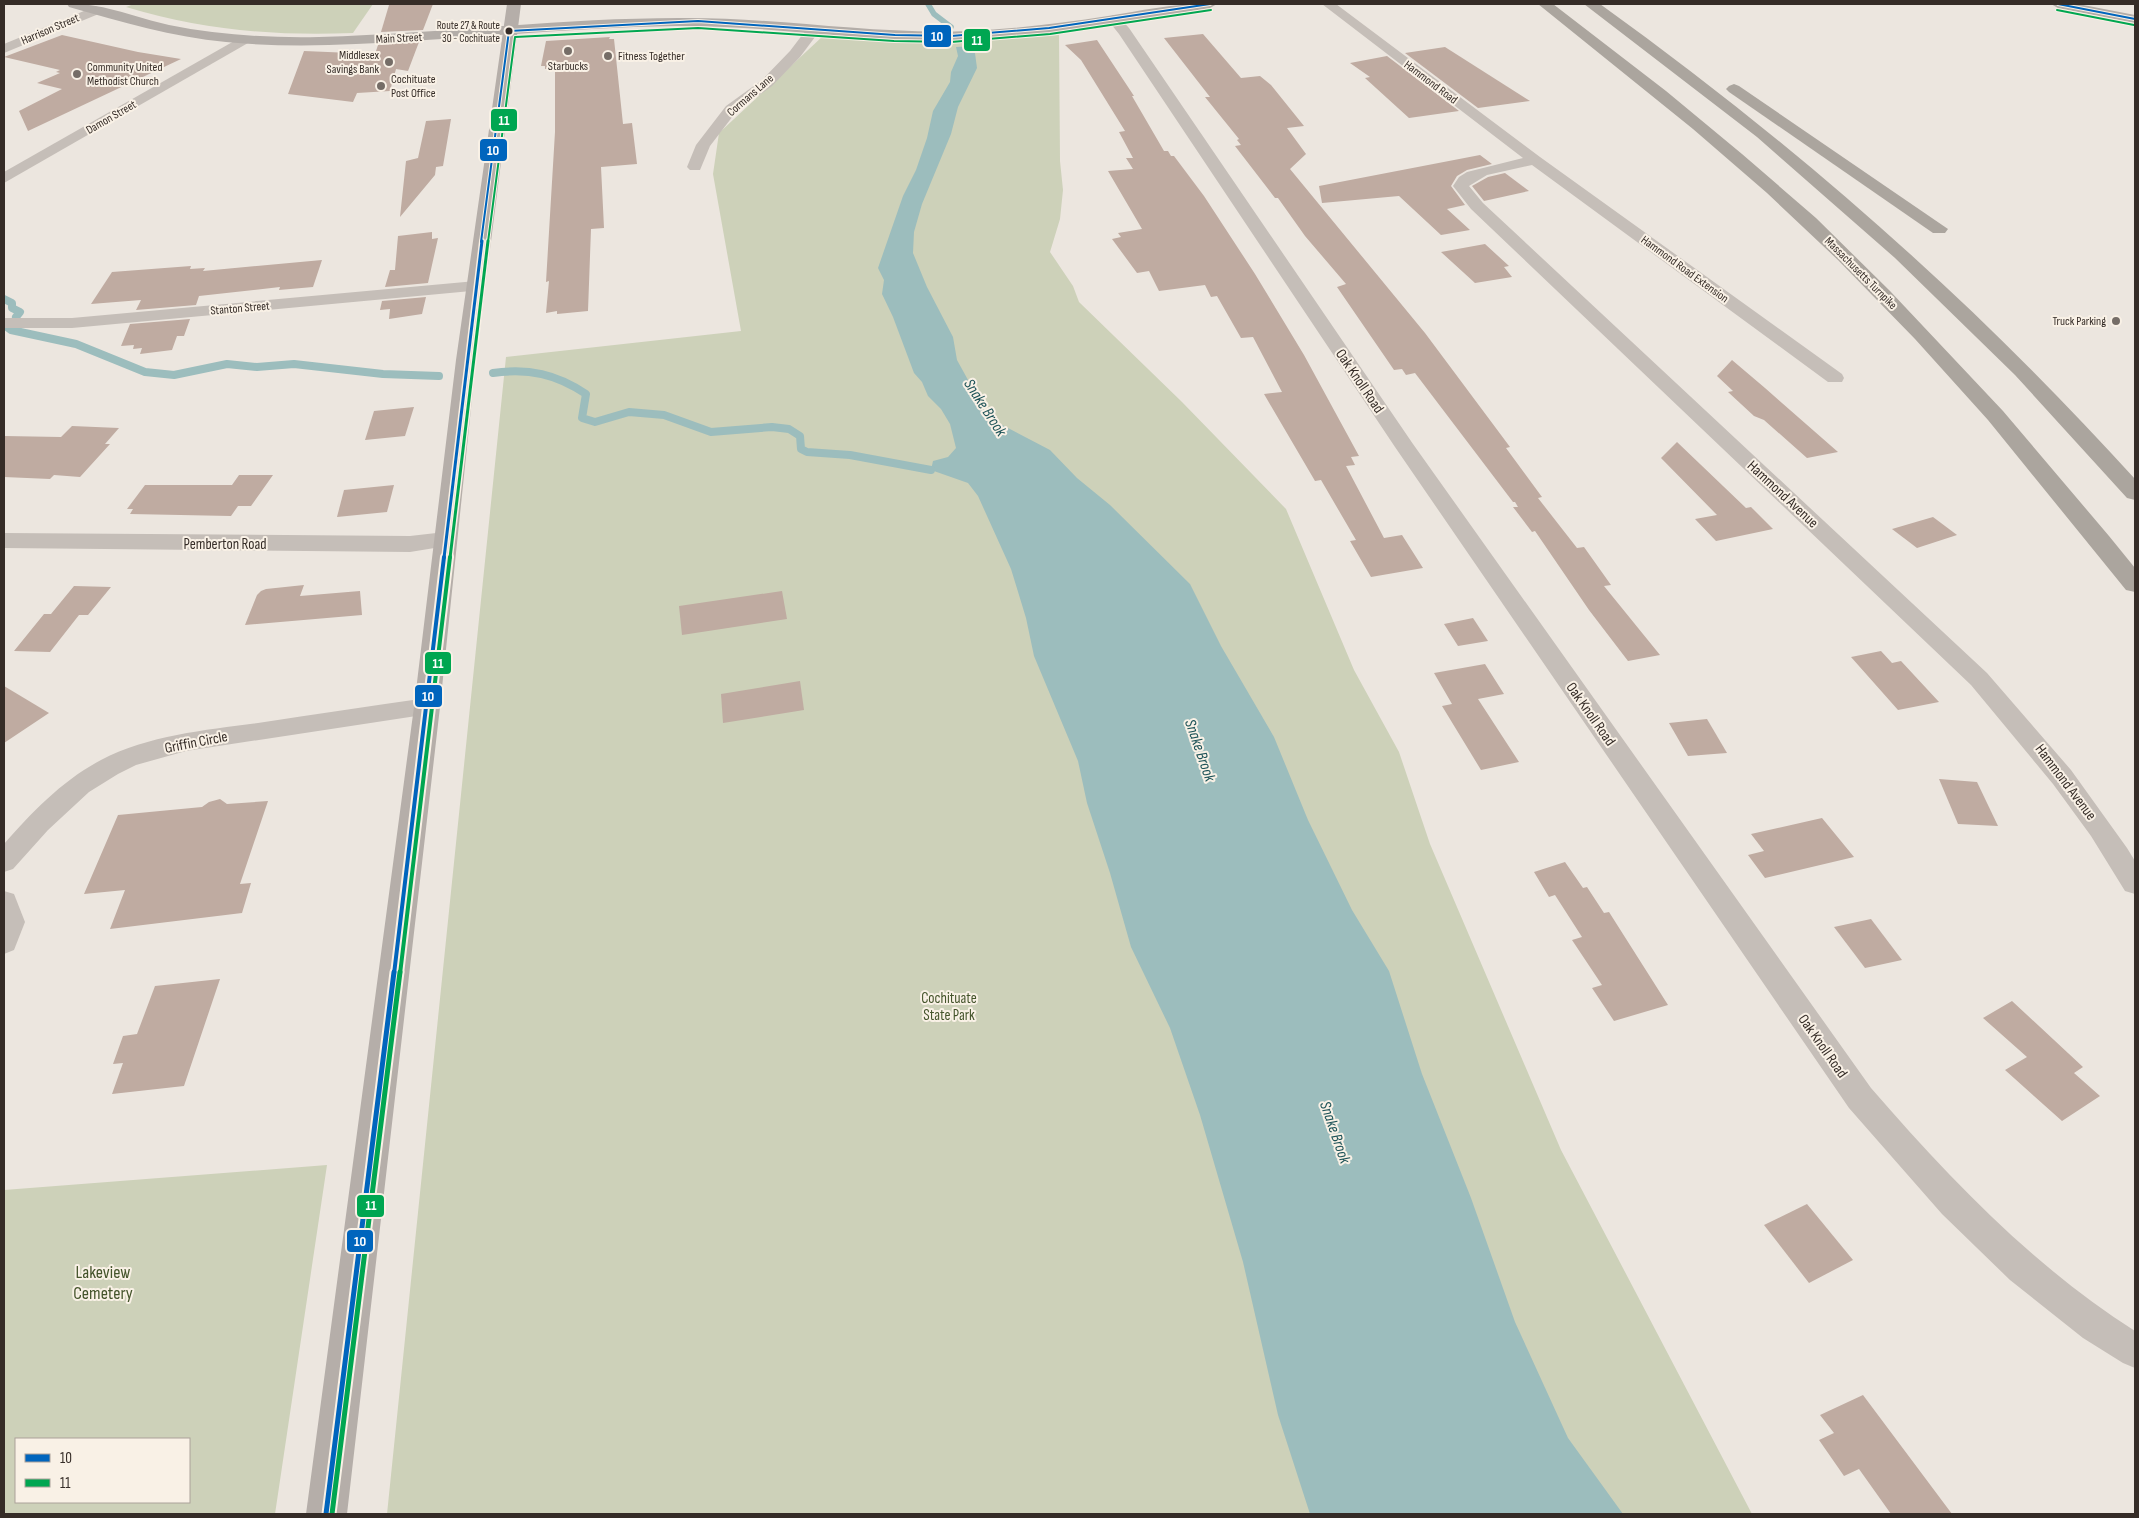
<svg xmlns="http://www.w3.org/2000/svg" width="2139" height="1518" font-family="'Sofia Sans Condensed',sans-serif">
	<rect width="100%" height="100%" fill="#ece6df"/>
	<!-- green -->
	<g fill="#cdd1b9" fill-rule="evenodd">
		<path d="M134,4H373L353,33C273,36 203,30 126,7Z"/>
		<polygon points="1059,35 1060,161 1063,190 1060,219 1050,252 1073,286 1079,302 1182,402 1286,509 1354,670 1399,752 1430,844 1561,1150 1752,1514 387,1514 506,357 741,331 713,174 719,133 823,36 958,42"/>
		<path d="M327,1165L275,1514H4V1190ZM16,1439H189V1502H16Z"/>
	</g>
	<!-- water -->
	<polygon fill="#9cbdbd" points="974,46 977,68 958,107 951,134 922,204 914,232 913,253 927,287 953,337 957,360 989,418 1050,450 1077,478 1110,505 1190,584 1221,646 1274,737 1308,820 1352,910 1389,971 1422,1074 1471,1198 1515,1322 1568,1438 1623,1514 1310,1514 1278,1415 1243,1262 1200,1115 1170,1028 1131,947 1110,873 1087,803 1078,761 1034,656 1026,618 1011,569 978,496 968,483 931,470 933,461 948,457 956,448 950,424 941,409 928,396 922,382 914,373 893,317 882,294 884,280 878,268 903,196 916,170 927,138 933,111 950,82 951,72 958,56 956,47"/>
	<g fill="none" stroke-linecap="round" stroke-linejoin="round">
		<!-- stream-far1 -->
		<polyline stroke="#9cbdbd" stroke-width="5.5" points="928,4 934,14 951,27"/>
		<!-- stream -->
		<g stroke="#9cbdbd" stroke-width="8">
			<polyline points="4,299 12,303 12,308 20,312 16,317"/>
			<polyline points="7,327 11,330 76,344 145,372 174,375 227,364 257,367 294,364 383,374 439,376"/>
			<path d="M493,373C529,368 556,374 586,394L582,418L595,422L629,412L664,415L711,432L772,427L789,429L800,436L801,449L807,452L850,455L931,470"/>
		</g>
	</g>
	<!-- building -->
	<g fill="#bfaba1">
		<polygon points="410,4 433,4 423,30 381,32 389,5"/>
		<polygon points="1203,34 1241,78 1260,76 1271,85 1304,126 1287,128 1306,154 1290,169 1425,333 1510,447 1506,448 1542,497 1538,498 1577,548 1584,547 1611,585 1604,586 1660,655 1628,661 1589,610 1535,531 1532,532 1513,507 1518,507 1515,502 1513,502 1415,373 1406,375 1402,369 1394,370 1337,287 1346,284 1305,236 1278,198 1275,198 1235,146 1241,145 1237,140 1239,139 1205,97 1210,97 1164,38"/>
		<polygon points="62,35 138,52 181,59 28,131 19,111 62,89 37,83 60,73 56,72 60,70 4,57"/>
		<polygon points="610,37 609,39 614,39 623,124 632,123 637,164 601,167 604,228 591,229 588,311 557,314 557,311 546,313 549,281 546,282 555,132 555,68 545,69 545,66 541,66 546,41"/>
		<polygon points="1097,40 1134,96 1132,96 1164,151 1168,151 1171,156 1174,156 1204,196 1255,274 1304,355 1359,456 1351,457 1355,465 1346,466 1384,538 1402,535 1423,568 1371,577 1350,541 1356,540 1321,480 1315,481 1264,394 1282,392 1253,337 1241,338 1217,296 1211,297 1205,285 1159,291 1149,271 1137,273 1112,239 1121,237 1118,233 1142,229 1108,171 1133,169 1126,158 1133,158 1119,132 1125,131 1081,60 1065,45"/>
		<polygon points="419,42 408,71 396,69 390,91 357,93 353,102 288,94 304,51 375,54 378,45"/>
		<polygon points="1445,47 1530,101 1478,108 1405,53"/>
		<polygon points="1387,56 1459,111 1409,118 1365,78 1370,77 1350,63"/>
		<polygon points="451,119 443,166 436,167 435,175 400,217 406,161 418,158 426,121"/>
		<polygon points="1480,155 1492,164 1467,170 1457,176 1451,186 1465,205 1447,209 1470,230 1441,235 1399,196 1322,203 1319,186"/>
		<polygon points="1505,173 1529,191 1484,201 1472,186 1488,177"/>
		<polygon points="432,232 432,239 438,238 428,283 385,287 390,270 395,270 398,236"/>
		<polygon points="1485,244 1509,266 1504,267 1512,277 1475,283 1441,252"/>
		<polygon points="322,260 313,287 279,290 280,287 199,296 196,305 136,310 141,300 91,304 112,272 191,266 190,269 205,268 203,271"/>
		<polygon points="426,297 422,314 389,319 390,309 380,310 382,301"/>
		<polygon points="190,319 184,336 177,336 172,350 140,354 142,348 133,349 134,345 121,346 130,324"/>
		<polygon points="1732,360 1765,388 1838,452 1807,458 1764,420 1754,416 1728,392 1733,391 1717,376"/>
		<polygon points="414,407 405,436 365,440 374,411"/>
		<polygon points="72,426 119,428 105,444 110,444 80,477 54,475 50,479 4,477 4,436 61,437"/>
		<polygon points="1677,442 1746,508 1751,507 1773,529 1716,541 1695,519 1717,515 1661,458"/>
		<polygon points="239,475 273,475 251,506 238,506 231,516 130,514 133,509 127,509 145,485 232,485"/>
		<polygon points="394,485 387,512 337,517 344,490"/>
		<polygon points="1933,517 1957,535 1917,548 1892,529"/>
		<polygon points="304,585 300,596 360,591 362,615 245,625 257,595 261,591 266,589"/>
		<polygon points="74,586 111,587 88,615 79,615 50,652 14,651 44,614 51,614"/>
		<polygon points="782,591 787,619 682,635 679,606"/>
		<polygon points="1473,618 1488,641 1458,646 1444,624"/>
		<polygon points="1881,651 1892,663 1901,661 1939,702 1898,710 1851,657"/>
		<polygon points="1485,664 1504,694 1478,699 1519,762 1481,770 1442,706 1452,704 1434,673"/>
		<polygon points="800,681 804,710 723,723 721,694"/>
		<polygon points="4,686 49,713 4,743"/>
		<polygon points="1707,719 1727,753 1688,756 1669,723"/>
		<polygon points="1939,779 1977,782 1998,826 1958,824"/>
		<polygon points="220,799 227,804 268,801 240,884 251,883 242,913 110,929 125,890 84,894 118,815 202,807 209,802"/>
		<polygon points="1822,818 1854,857 1765,878 1748,855 1764,851 1751,834"/>
		<polygon points="1565,862 1583,888 1587,887 1604,913 1609,912 1668,1005 1614,1021 1592,988 1602,985 1572,940 1582,937 1555,895 1549,897 1534,872"/>
		<polygon points="1871,919 1902,960 1865,968 1834,927"/>
		<polygon points="220,979 184,1086 112,1094 123,1063 113,1064 123,1036 137,1034 155,986"/>
		<polygon points="2012,1001 2083,1067 2074,1073 2100,1096 2062,1121 2005,1070 2027,1057 1983,1018"/>
		<polygon points="1807,1204 1853,1260 1809,1283 1764,1225"/>
		<polygon points="1863,1395 1952,1514 1891,1514 1859,1469 1844,1476 1819,1440 1834,1433 1820,1415"/>
	</g>
	<g fill="none" stroke-linecap="round" stroke-linejoin="round">
		<!-- minor -->
		<g fill="#c5beb8" fill-rule="evenodd">
			<polygon points="1322,4 1336,4 1540,157 1842,374 1844,378 1842,382 1828,382 1532,165 1487,175 1469,186 1483,203 1987,673 2071,770 2127,848 2135,861 2135,894 2125,891 2091,836 2053,784 1971,685 1471,209 1453,186 1459,177 1467,172 1523,158"/>
			<polygon points="96,6 102,10 101,13 4,53 4,44"/>
			<path d="M1113,15L1118,16L1129,28L1413,444L1871,1088C1950,1179 2033,1266 2135,1331V1368L2123,1363L2083,1338L2010,1280L1942,1214L1849,1108L1395,447L1119,34L1107,19Z"/>
			<polygon points="814,25 821,29 800,57 772,86 736,112 710,146 700,170 690,170 687,167 696,145 726,106 762,80 790,51 809,26"/>
			<polygon points="243,36 250,40 248,43 4,183 4,172"/>
			<polygon points="476,281 482,282 485,286 482,290 72,328 4,328 4,318 72,318"/>
			<path d="M427,698L436,701L439,707L436,713L186,751L136,765L118,774L89,792L48,830L13,869L4,872V844C32,812 63,780 101,760C149,735 206,730 258,723C315,714 371,706 427,698Z"/>
			<polygon points="4,891 14,894 25,922 14,950 4,954"/>
		</g>
		<!-- tertiary -->
		<polygon fill="#c5beb8" fill-rule="evenodd" points="445,532 453,535 457,540 453,545 410,552 4,548 4,533 410,536"/>
		<!-- secondary -->
		<polygon fill="#b5aea9" fill-rule="evenodd" points="507,4 521,4 476,360 440,707 347,1514 306,1514 414,707 456,360"/>
		<!-- primary -->
		<g fill="#b3ada8" fill-rule="evenodd">
			<path d="M67,4C101,2 135,18 169,25C218,35 269,38 319,37C439,34 559,18 679,18C776,17 872,35 969,31C1015,29 1062,23 1108,16C1144,10 1180,2 1217,4L1210,8C1119,23 1027,41 935,40C849,40 763,25 676,26C587,27 499,36 411,41C349,45 288,48 226,42C173,37 121,22 69,7Z"/>
			<polygon points="2051,4 2078,4 2135,15 2135,23 2058,8"/>
		</g>
		<!-- motorway -->
		<g fill="#aba59e" fill-rule="evenodd">
			<polygon points="1538,4 1553,4 1666,91 1742,154 1816,218 1890,291 2003,411 2109,536 2135,568 2135,592 2126,590 1988,420 1915,339 1838,260 1767,193 1693,129"/>
			<path d="M1584,4H1600C1795,144 1974,301 2135,479V500L2127,498L2015,375L1895,258L1757,137Z"/>
			<polygon points="1734,84 1739,86 1948,229 1945,233 1933,233 1729,92 1726,89 1729,86"/>
		</g>
		<defs>
			<g id="bus-1-far3">
				<polyline points="2058,4 2135,19"/>
				<polyline points="481,242 509,31 698,21 895,35 951,36 1049,28 1210,4"/>
			</g>
			<polyline id="bus-1-far2" points="444,558 482,241"/>
			<polyline id="bus-1-far1" points="394,974 444,557"/>
			<polyline id="bus-1" points="326,1514 394,972"/>
			<g id="bus-2-far3">
				<polyline points="2057,10 2134,25"/>
				<polyline points="488,242 515,37 698,28 894,41 951,42 1050,34 1211,10"/>
			</g>
			<polyline id="bus-2-far2" points="450,558 488,241"/>
			<polyline id="bus-2-far1" points="400,974 450,557"/>
			<polyline id="bus-2" points="332,1514 400,972"/>
		</defs>
		<!-- bus-1-far3 casing -->
		<use href="#bus-1-far3" stroke="#f9f1e6" stroke-width="4"/>
		<!-- bus-1-far2 casing -->
		<use href="#bus-1-far2" stroke="#f9f1e6" stroke-width="6"/>
		<!-- bus-1-far1 casing -->
		<use href="#bus-1-far1" stroke="#f9f1e6" stroke-width="8"/>
		<!-- bus-1 casing -->
		<use href="#bus-1" stroke="#f9f1e6" stroke-width="9"/>
		<!-- bus-2-far3 casing -->
		<use href="#bus-2-far3" stroke="#f9f1e6" stroke-width="4"/>
		<!-- bus-2-far2 casing -->
		<use href="#bus-2-far2" stroke="#f9f1e6" stroke-width="6"/>
		<!-- bus-2-far1 casing -->
		<use href="#bus-2-far1" stroke="#f9f1e6" stroke-width="8"/>
		<!-- bus-2 casing -->
		<use href="#bus-2" stroke="#f9f1e6" stroke-width="9"/>
		<!-- bus-1-far3 -->
		<use href="#bus-1-far3" stroke="#0065bd" stroke-width="2"/>
		<!-- bus-1-far2 -->
		<use href="#bus-1-far2" stroke="#0065bd" stroke-width="3"/>
		<!-- bus-1-far1 -->
		<use href="#bus-1-far1" stroke="#0065bd" stroke-width="4"/>
		<!-- bus-1 -->
		<use href="#bus-1" stroke="#0065bd" stroke-width="5"/>
		<!-- bus-2-far3 -->
		<use href="#bus-2-far3" stroke="#00a651" stroke-width="2"/>
		<!-- bus-2-far2 -->
		<use href="#bus-2-far2" stroke="#00a651" stroke-width="3"/>
		<!-- bus-2-far1 -->
		<use href="#bus-2-far1" stroke="#00a651" stroke-width="4"/>
		<!-- bus-2 -->
		<use href="#bus-2" stroke="#00a651" stroke-width="5"/>
	</g>
	<!-- markers -->
	<circle fill="#352c27" stroke="#f9f1e6" stroke-width="2" cx="509" cy="31" r="4.5"/>
	<g fill="#756d67" stroke="#f9f1e6" stroke-width="2">
		<circle cx="568" cy="51" r="5"/>
		<circle cx="608" cy="56" r="5"/>
		<circle cx="389" cy="62" r="5"/>
		<circle cx="77" cy="74" r="5"/>
		<circle cx="381" cy="86" r="5"/>
		<circle cx="2116" cy="321" r="5"/>
	</g>
	<g text-anchor="middle" stroke-width="4" stroke-linejoin="round" paint-order="stroke">
		<!-- far-bus labels -->
		<g font-size="11" fill="#352c27" stroke="#f9f1e6" text-anchor="end">
			<text x="500" y="29">Route 27 &amp; Route<tspan x="500" dy="13">30 - Cochituate</tspan></text>
		</g>
		<!-- far-street labels -->
		<g font-size="12" fill="#352c27" stroke="#f9f1e6">
			<text transform="translate(50 29) rotate(-23)" y="4">Harrison Street</text>
			<text transform="translate(399 38) rotate(-3)" y="4">Main Street</text>
			<text transform="translate(1431 82) rotate(37)" y="4">Hammond Road</text>
			<text transform="translate(750 95) rotate(-41)" y="4">Cormans Lane</text>
			<text transform="translate(111 117) rotate(-30)" y="4">Damon Street</text>
			<text transform="translate(1685 269) rotate(36)" y="4">Hammond Road Extension</text>
			<text transform="translate(1861 273) rotate(45)" y="4">Massachusetts Turnpike</text>
			<text transform="translate(240 308) rotate(-5)" y="4">Stanton Street</text>
		</g>
		<!-- far-poi labels -->
		<g font-size="12" fill="#352c27" stroke="#f9f1e6" text-anchor="start">
			<text x="379" y="59" text-anchor="end">Middlesex<tspan x="379" dy="14">Savings Bank</tspan></text>
			<text x="618" y="60">Fitness Together</text>
			<text x="568" y="70" text-anchor="middle">Starbucks</text>
			<text x="87" y="71">Community United<tspan x="87" dy="14">Methodist Church</tspan></text>
			<text x="391" y="83">Cochituate<tspan x="391" dy="14">Post Office</tspan></text>
			<text x="2106" y="325" text-anchor="end">Truck Parking</text>
		</g>
		<!-- street labels -->
		<g font-size="15" fill="#352c27" stroke="#f9f1e6">
			<text transform="translate(1360 381) rotate(56)" y="5">Oak Knoll Road</text>
			<text transform="translate(1783 494) rotate(43)" y="5">Hammond Avenue</text>
			<text x="225" y="549">Pemberton Road</text>
			<text transform="translate(1591 714) rotate(55)" y="5">Oak Knoll Road</text>
			<text transform="translate(196 742) rotate(-11)" y="5">Griffin Circle</text>
			<text transform="translate(2066 782) rotate(53)" y="5">Hammond Avenue</text>
			<text transform="translate(1823 1046) rotate(55)" y="5">Oak Knoll Road</text>
		</g>
		<!-- park labels -->
		<g font-size="15" fill="#44542b" stroke="#f9f1e6">
			<text x="949" y="1003">Cochituate<tspan x="949" dy="17">State Park</tspan></text>
		</g>
		<!-- water labels -->
		<g font-size="16" font-style="italic" fill="#1c5257" stroke="#f9f1e6">
			<text transform="translate(986 407) rotate(57)" y="6">Snake Brook</text>
			<text transform="translate(1201 750) rotate(71)" y="6">Snake Brook</text>
			<text transform="translate(1336 1132) rotate(71)" y="6">Snake Brook</text>
		</g>
		<!-- near-park labels -->
		<g font-size="18" fill="#44542b" stroke="#f9f1e6">
			<text x="103" y="1278">Lakeview<tspan x="103" dy="21">Cemetery</tspan></text>
		</g>
	</g>
	<g stroke="#f9f1e6" stroke-width="2">
		<rect x="923" y="24" width="29" height="24" rx="5" fill="#0065bd"/>
		<rect x="963" y="28" width="28" height="24" rx="5" fill="#00a651"/>
		<rect x="490" y="108" width="28" height="24" rx="5" fill="#00a651"/>
		<rect x="479" y="138" width="29" height="24" rx="5" fill="#0065bd"/>
		<rect x="424" y="651" width="28" height="24" rx="5" fill="#00a651"/>
		<rect x="414" y="684" width="29" height="24" rx="5" fill="#0065bd"/>
		<rect x="356" y="1194" width="29" height="24" rx="5" fill="#00a651"/>
		<rect x="346" y="1229" width="28" height="24" rx="5" fill="#0065bd"/>
	</g>
	<g font-size="14" text-anchor="middle" font-weight="bold" fill="#fff">
		<text x="937" y="41">10</text>
		<text x="977" y="45">11</text>
		<text x="504" y="125">11</text>
		<text x="493" y="155">10</text>
		<text x="438" y="668">11</text>
		<text x="428" y="701">10</text>
		<text x="371" y="1210">11</text>
		<text x="360" y="1246">10</text>
	</g>
	<!-- border -->
	<rect width="2139" height="1518" fill="none" stroke="#352c27" stroke-width="10"/>
	<!-- legend -->
	<rect x="15" y="1438" width="175" height="65" fill="#f9f1e6" stroke="#aba29a"/>
	<rect x="25" y="1454" width="25" height="8" fill="#0065bd" stroke="#aba29a"/>
	<text x="60" y="1463" font-size="15" fill="#352c27">10</text>
	<rect x="25" y="1479" width="25" height="8" fill="#00a651" stroke="#aba29a"/>
	<text x="60" y="1488" font-size="15" fill="#352c27">11</text>
</svg>
